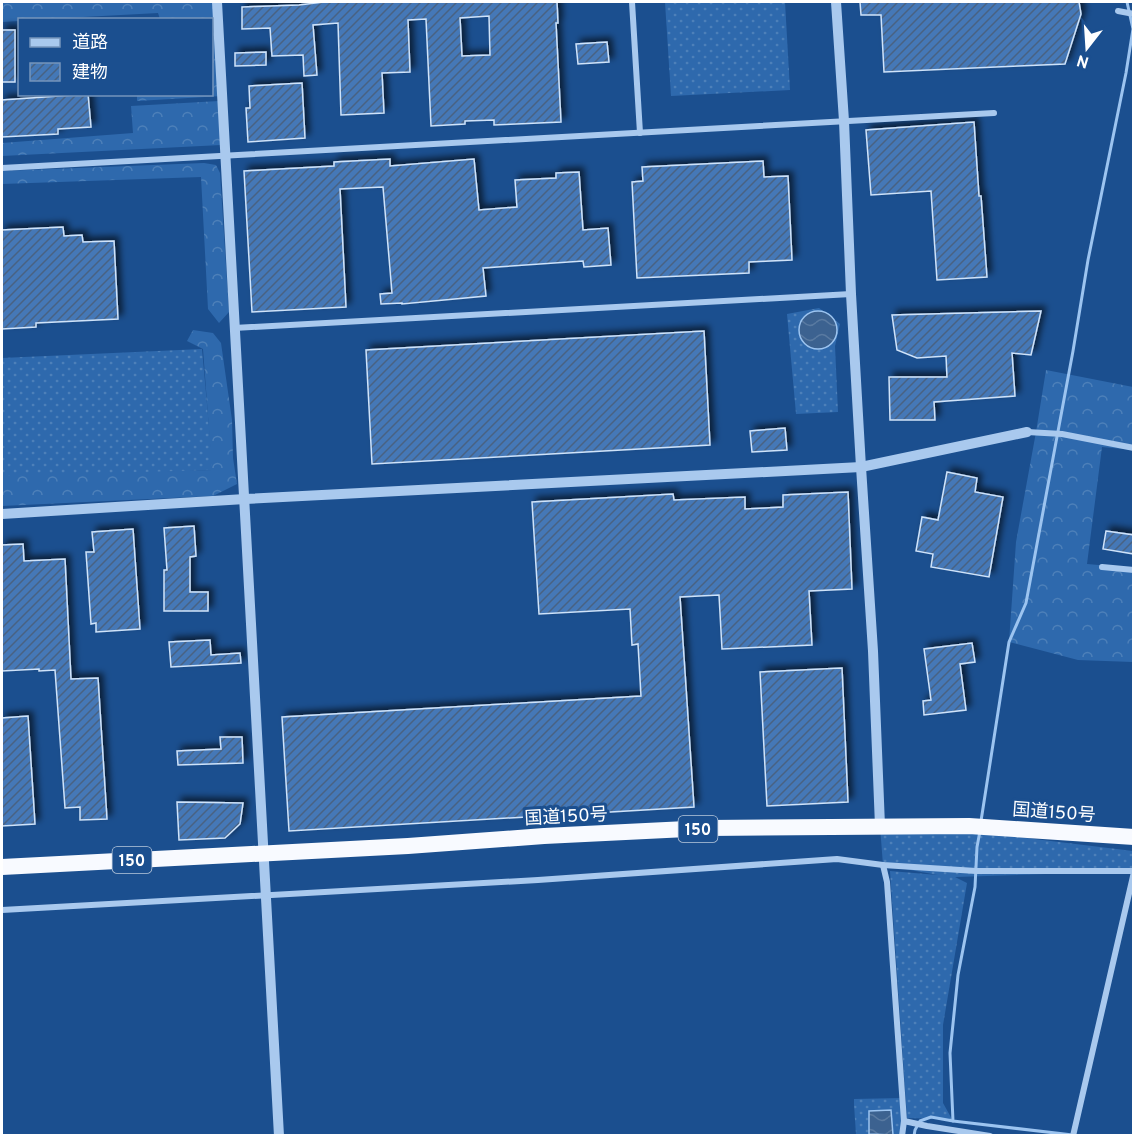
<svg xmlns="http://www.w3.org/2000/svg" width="1135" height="1137" font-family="Overpass,'Noto Sans JP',sans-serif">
	<defs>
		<pattern id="grass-dots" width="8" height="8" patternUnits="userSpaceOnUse" patternTransform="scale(1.5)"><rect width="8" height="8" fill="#2e69ad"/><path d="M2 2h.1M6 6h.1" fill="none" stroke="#4d80b9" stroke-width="1.8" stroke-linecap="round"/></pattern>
		<pattern id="forest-crowns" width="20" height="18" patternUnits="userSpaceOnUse" patternTransform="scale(1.5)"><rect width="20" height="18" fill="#2e69ad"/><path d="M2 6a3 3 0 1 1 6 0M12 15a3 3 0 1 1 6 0" fill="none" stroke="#4d80b9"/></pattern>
		<pattern id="water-waves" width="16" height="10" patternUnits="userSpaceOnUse" patternTransform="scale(1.5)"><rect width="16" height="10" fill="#3c6290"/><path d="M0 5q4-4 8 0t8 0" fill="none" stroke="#597aa1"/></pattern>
		<pattern id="building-hatch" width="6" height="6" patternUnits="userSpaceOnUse" patternTransform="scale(1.5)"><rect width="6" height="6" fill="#4478b7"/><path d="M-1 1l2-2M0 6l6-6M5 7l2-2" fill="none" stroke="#486282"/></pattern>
		<filter id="shadow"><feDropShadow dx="4.5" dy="-4.5" stdDeviation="3" flood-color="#0009"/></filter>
	</defs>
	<rect width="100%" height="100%" fill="#1b4f8f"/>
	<!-- grass -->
	<g fill="url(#grass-dots)">
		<polygon points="665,2 785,2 790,90 671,96"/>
		<polygon points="819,308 840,324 835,346 838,412 796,414 787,314"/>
		<polygon points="202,349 213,470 2,479 2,358"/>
		<polygon points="880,826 926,826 1133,851 1133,871 955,877 967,883 943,1025 943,1103 953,1121 940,1119 907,1118 890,871 938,875 883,865"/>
		<polygon points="903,1098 902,1135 856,1135 854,1104 854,1099"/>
	</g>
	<!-- forest -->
	<g fill="url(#forest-crowns)">
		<polygon points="2,2 217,2 222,96 137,101 137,95 212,94 212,20 160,19 158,13 46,19 20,20 19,21 2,22"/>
		<polygon points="219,101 221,145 2,156 2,143 133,133 131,106"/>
		<polygon points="204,163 216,165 220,173 229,312 219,323 208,309 201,177 2,184 2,171"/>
		<polygon points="193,330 213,333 221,343 232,420 233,458 237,484 213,496 2,506 2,476 212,470 203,349 187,341"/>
		<polygon points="1046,370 1133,387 1133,450 1102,447 1087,564 1133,568 1133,662 1078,660 1009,642 1016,542 1036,432"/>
	</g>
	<!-- water -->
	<g fill="url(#water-waves)" stroke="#9cc4f0" stroke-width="1.5">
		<circle cx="818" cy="330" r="19"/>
		<polygon points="891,1110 893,1135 869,1134 869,1111"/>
	</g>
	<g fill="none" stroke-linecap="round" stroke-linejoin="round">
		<!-- stream -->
		<g stroke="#9cc4f0" stroke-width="3">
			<polyline points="981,821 1009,642 1026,603 1073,351 1088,260 1126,73 1133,29 1127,2"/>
			<polyline points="953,1121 950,1053 958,975 975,887 977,847 980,831"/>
			<polyline points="914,1136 915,1130 920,1121 931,1117 953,1121 1081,1136"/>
		</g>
	</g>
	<!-- building -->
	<g fill="url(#building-hatch)" stroke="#cfe3fa" stroke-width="1.5" fill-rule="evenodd" filter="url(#shadow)">
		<path d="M324,2H557L558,23H556L561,122L494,125V120L465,121V124L431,126L426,19L408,20L410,72L382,73L384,113L341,115L338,23L313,25L317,75L304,76L303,55L272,56L270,28L242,29V7L299,5ZM489,16L490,55L462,56L460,18Z"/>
		<polygon points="860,2 1079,2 1081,14 1065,64 884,72 881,15 861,15"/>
		<rect x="2" y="30" width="13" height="52"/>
		<polygon points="607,42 609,62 578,64 576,44"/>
		<polygon points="266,52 266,65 235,66 235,53"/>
		<polygon points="302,83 305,138 248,142 246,108 250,108 249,86"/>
		<polygon points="88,94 91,127 58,129 58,134 2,137 2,100"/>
		<polygon points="974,122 979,196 981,196 987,277 937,280 931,191 871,195 866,130"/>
		<polygon points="390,159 390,166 474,159 479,210 517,207 515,180 556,178 556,173 579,172 583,230 608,228 611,265 584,267 583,261 483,268 486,296 402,304 402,303 381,304 380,294 392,293 383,187 340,189 346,307 252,312 244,171 334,166 334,162"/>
		<polygon points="763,161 764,177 788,176 792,260 749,262 749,273 637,278 632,182 643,181 642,167"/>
		<polygon points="63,227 64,236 82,235 83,242 114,241 118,319 36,323 36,327 2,329 2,230"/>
		<polygon points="1041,311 1031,355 1012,353 1015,396 934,402 935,420 890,420 889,377 947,377 946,356 917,358 897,350 892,315"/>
		<polygon points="704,331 710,445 372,464 366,350"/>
		<polygon points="785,428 787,450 752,452 750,431"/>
		<polygon points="947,472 977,478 975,492 1003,497 989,577 931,567 933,554 916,551 922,517 938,520"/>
		<polygon points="848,492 852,589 809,591 812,645 722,649 719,595 680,597 694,807 289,831 282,717 641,696 638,644 632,645 630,609 539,614 532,502 673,494 674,500 745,497 745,509 783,507 783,495"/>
		<polygon points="194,526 196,556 190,557 190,592 208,592 208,611 164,611 164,570 167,570 164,528"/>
		<polygon points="133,529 140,629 96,632 96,623 91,624 86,552 94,552 92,532"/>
		<polygon points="1106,531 1134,535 1134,554 1103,549"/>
		<polygon points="23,544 24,561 65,559 71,679 98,678 107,819 80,820 80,807 65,808 55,670 39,671 39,669 2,671 2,545"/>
		<polygon points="210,640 211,655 240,653 241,663 171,667 169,642"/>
		<polygon points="972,643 975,662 960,664 966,710 924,715 923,701 931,700 924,649"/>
		<polygon points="842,668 848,802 767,806 760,672"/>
		<polygon points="28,716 35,824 2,826 2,718"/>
		<polygon points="220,737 242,737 243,763 178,765 177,751 221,749"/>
		<polygon points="177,802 243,803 240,824 225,838 179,840"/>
	</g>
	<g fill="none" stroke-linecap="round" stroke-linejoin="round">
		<!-- minor -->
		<g stroke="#a9c9ee" stroke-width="6">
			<polyline points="632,2 640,133"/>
			<polyline points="1118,11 1134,14"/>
			<polyline points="2,168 994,113"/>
			<polyline points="234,328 851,294"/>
			<polyline points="1027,432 1062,434 1134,448"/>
			<polyline points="1102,567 1134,570"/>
			<polyline points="883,865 887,882 904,1121"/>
			<polyline points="2,910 538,880 837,859 883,865 976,871 1134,871"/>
			<polyline points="902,1136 904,1121 927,1126 990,1136"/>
			<polyline points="1073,1136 1134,872"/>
		</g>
		<!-- tertiary -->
		<g stroke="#a9c9ee" stroke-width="10">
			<polyline points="217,2 279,1136"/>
			<polyline points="836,2 844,121 851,294 861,467 873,651 880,826"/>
			<polyline points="2,514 245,499 861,467 1027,432"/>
		</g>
		<!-- trunk -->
		<polyline stroke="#f8faff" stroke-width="16" points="2,867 408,846 544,836 707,828 969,826 1134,837"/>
	</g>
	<g text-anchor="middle" stroke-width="6" stroke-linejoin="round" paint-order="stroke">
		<!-- shield labels -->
		<g fill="#1b4f8f" stroke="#bbcadd" stroke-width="1.5">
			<rect x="678.5" y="816" width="39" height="26" rx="4.5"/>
			<rect x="112.5" y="847" width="39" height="26" rx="4.5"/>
		</g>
		<g font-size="16" font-weight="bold" fill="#fff">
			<text x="698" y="835">150</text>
			<text x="132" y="866">150</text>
		</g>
		<!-- street labels -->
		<g font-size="18" fill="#fff" stroke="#1b4f8f">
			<text transform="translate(1054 812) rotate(4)" y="6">国道150号</text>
			<text transform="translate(566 816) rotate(-3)" y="6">国道150号</text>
		</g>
	</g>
	<!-- border -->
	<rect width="1135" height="1137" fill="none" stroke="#ffffff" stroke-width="6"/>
	<!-- legend -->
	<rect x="18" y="18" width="195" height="78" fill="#1b4f8f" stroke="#7695bc" stroke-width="1.5"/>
	<rect x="30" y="38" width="30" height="9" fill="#a9c9ee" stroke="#7695bc" stroke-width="1.5"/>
	<text x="72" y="48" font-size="18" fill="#ffffff">道路</text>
	<rect x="30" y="63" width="30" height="18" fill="url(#building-hatch)" stroke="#7695bc" stroke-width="1.5"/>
	<text x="72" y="78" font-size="18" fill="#ffffff">建物</text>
	<!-- north arrow -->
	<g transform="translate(1087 48) rotate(197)" stroke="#1b4f8f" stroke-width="4.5" paint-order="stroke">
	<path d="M0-4.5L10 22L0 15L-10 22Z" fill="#ffffff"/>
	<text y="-9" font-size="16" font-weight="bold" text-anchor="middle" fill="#ffffff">N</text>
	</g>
</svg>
